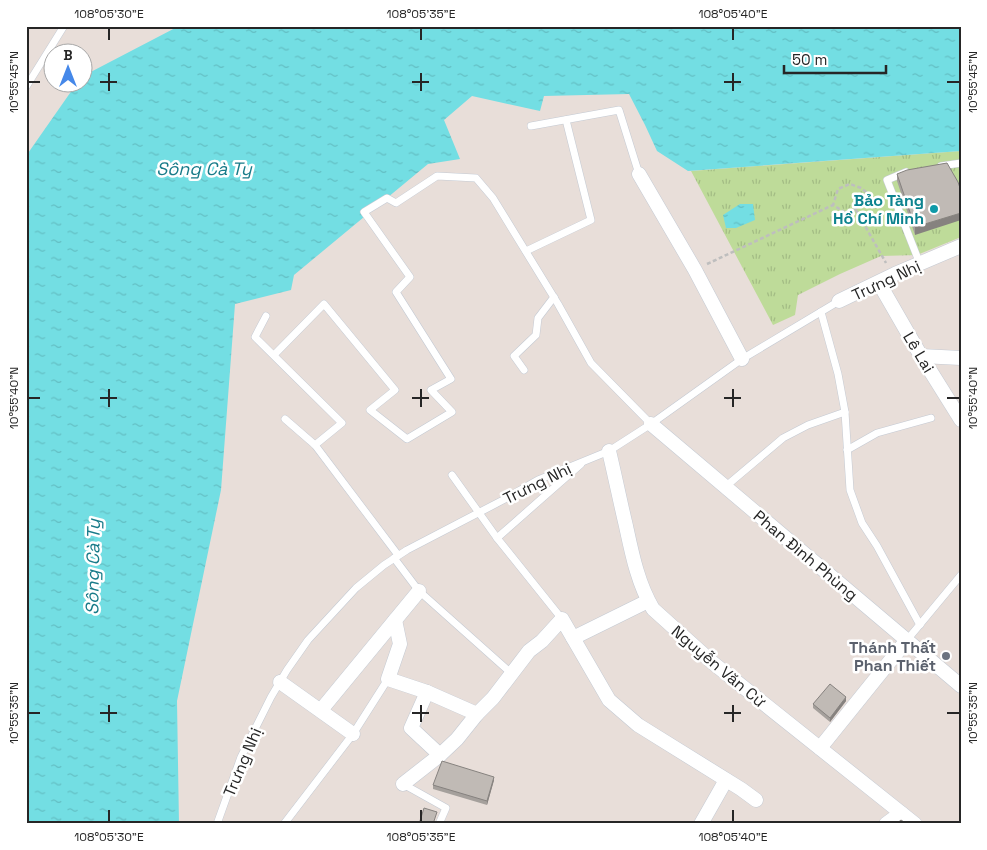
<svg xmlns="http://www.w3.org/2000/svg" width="987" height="850" font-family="'Space Grotesk',sans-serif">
	<defs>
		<pattern id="park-tufts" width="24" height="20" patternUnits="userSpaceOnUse" patternTransform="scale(1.25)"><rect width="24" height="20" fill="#bedb99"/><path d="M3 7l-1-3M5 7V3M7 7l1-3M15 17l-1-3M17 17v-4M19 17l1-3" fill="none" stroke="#a3bc84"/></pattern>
		<pattern id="water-ripples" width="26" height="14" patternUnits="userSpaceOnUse" patternTransform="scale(1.25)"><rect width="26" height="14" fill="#73dee3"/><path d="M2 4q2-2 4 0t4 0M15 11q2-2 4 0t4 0" fill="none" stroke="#63bec3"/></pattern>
	</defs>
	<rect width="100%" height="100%" fill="#e8ded9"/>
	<!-- park -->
	<polygon fill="url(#park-tufts)" points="961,151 961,237 917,255 881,256 840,274 798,295 795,315 773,325 691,171"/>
	<!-- water -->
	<g fill="url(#water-ripples)">
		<polygon points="179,26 961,26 961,151 688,171 657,151 645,125 629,94 544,96 540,111 472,96 444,120 460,159 428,164 294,275 291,290 235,304 221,490 177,701 179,824 26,824 26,156 77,83 82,82 83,76"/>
		<polygon points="740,204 753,204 755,220 736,228 726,228 723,215"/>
	</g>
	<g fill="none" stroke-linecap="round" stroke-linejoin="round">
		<defs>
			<g id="lane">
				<polyline points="26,87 64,26"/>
				<polyline points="531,126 619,110 639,174"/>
				<polyline points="941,166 961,163"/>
				<polyline points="906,172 887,180 920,264"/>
				<polyline points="526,251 591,220 566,120"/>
				<polyline points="821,312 838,374 845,412 850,490 862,523 877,546 920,625"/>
				<polyline points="266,316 255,337 342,423 315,445"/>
				<polyline points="274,355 324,304 395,390 370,410 407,439 452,412 431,390 451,379 396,292 410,277 364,212 387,198 396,203 437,176 476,178 493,198 558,304 591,363 651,424"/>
				<polyline points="524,370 514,356 536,335 538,318 554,297"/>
				<polyline points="285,419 315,445 398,555"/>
				<polyline points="847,450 877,433 931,418"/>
				<polyline points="452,475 497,538 562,619"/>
				<polyline points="725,487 783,438 808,425 845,412"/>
				<polyline points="497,538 581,464"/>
				<polyline points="394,558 419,591 512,674"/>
				<polyline points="907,640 961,575"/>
				<polyline points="403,784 446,808 439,824"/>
				<polyline points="217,824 241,757 271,697 287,670 308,640 356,588 384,565 407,550 503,500 538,480 609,451 651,424 742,359 839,301"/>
				<polyline points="284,824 353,734 388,679"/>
			</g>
			<g id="street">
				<polyline points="639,174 695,270 742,359"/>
				<polyline points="879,283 921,356 961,420"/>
				<polyline points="839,301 895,274 961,246"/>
				<polyline points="921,356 961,358"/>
				<polyline points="651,424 961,686"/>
				<path d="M609,451C615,476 620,501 626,526C632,554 638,584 653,609L713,663L915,824"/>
				<polyline points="395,620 400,644 388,679 427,692 477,714 493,698 529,651 542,641 562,619 609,700 638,725 741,789 756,800"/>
				<polyline points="573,638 648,601"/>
				<polyline points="280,682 353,734"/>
				<polyline points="427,692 411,728 440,755"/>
				<polyline points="321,710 419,591"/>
				<polyline points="820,748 907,640"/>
				<polyline points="403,784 440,755 457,739 477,714"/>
				<polyline points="701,824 726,780"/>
				<polyline points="886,824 901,813"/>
			</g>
		</defs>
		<!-- lane casing -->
		<use href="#lane" stroke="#c4cad3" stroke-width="8"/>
		<!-- street casing -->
		<use href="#street" stroke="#c4cad3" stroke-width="15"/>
		<!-- path -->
		<g stroke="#bebebe" stroke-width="2.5" stroke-dasharray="4 2.5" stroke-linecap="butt">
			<polyline points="856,210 886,263"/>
			<polyline points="707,264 833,205 846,213 867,203 866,192 861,188 850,184 838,189 833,205"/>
		</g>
		<!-- lane -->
		<use href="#lane" stroke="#fff" stroke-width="7"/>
		<!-- street -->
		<use href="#street" stroke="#fff" stroke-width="14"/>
	</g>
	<!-- wall -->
	<g fill="#a5a09c">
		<polygon points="947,163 915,235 897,181 897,174"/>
		<polygon points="846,701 830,722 813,708 813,704"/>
		<polygon points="494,780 487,805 433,789 433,785"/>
	</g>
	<!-- shaded-wall -->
	<g fill="#86827f">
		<polygon points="961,213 961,220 915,235 915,227"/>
		<polygon points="846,697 846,701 830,722 830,718"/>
		<polygon points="494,777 494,780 487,805 487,801"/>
	</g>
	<!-- building -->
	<g fill="#c0bab5" stroke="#86827f">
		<polygon points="947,163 958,182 961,191 961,213 915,227 897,174 907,170"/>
		<polygon points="830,684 846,697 830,718 813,704"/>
		<polygon points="442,761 494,777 487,801 433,785"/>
		<polygon points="424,808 437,812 434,821 436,824 419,824"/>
		<polygon points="901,820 907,824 896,824"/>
	</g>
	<!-- ticks -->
	<path fill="none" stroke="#262626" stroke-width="2" d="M109,28V40M421,28V40M733,28V40M109,73V91M421,73V91M733,73V91M28,82H40M100,82H117M412,82H429M724,82H741M947,82H960M109,389V407M421,389V407M733,389V407M28,398H40M100,398H117M412,398H429M724,398H741M947,398H960M109,705V722M421,705V722M733,705V722M28,713H40M100,713H117M412,713H429M724,713H741M947,713H960M109,810V822M421,810V822M733,810V822"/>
	<!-- markers -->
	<circle fill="#0f9aa8" stroke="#fff" stroke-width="2" cx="934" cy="209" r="5"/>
	<circle fill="#6b7280" stroke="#fff" stroke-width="2" cx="946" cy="656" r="5"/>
	<g text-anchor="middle" stroke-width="5" stroke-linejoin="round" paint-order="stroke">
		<!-- culture labels -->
		<g font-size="16" font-weight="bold" fill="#0d838f" stroke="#fff" text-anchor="end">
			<text x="924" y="206">Bảo Tàng<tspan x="924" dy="18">Hồ Chí Minh</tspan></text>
		</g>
		<!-- street labels -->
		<g font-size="16" fill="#262626" stroke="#fff">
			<text transform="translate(886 280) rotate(-25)" y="6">Trưng Nhị</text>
			<text transform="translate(919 352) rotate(59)" y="6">Lê Lai</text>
			<text transform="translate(537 483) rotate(-26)" y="6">Trưng Nhị</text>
			<text transform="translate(806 555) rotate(40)" y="6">Phan Đình Phùng</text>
			<text transform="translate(719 666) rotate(40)" y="6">Nguyễn Văn Cừ</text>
			<text transform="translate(242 762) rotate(-67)" y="6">Trưng Nhị</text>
		</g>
		<!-- worship labels -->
		<g font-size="16" font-weight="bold" fill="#5b616d" stroke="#fff" text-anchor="end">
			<text x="936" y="653">Thánh Thất<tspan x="936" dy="18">Phan Thiết</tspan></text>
		</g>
		<!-- water labels -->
		<g font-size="18" font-style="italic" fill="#187b89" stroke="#fff">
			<text x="204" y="175">Sông Cà Ty</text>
			<text transform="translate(93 567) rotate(-89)" y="6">Sông Cà Ty</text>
		</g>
	</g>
	<!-- border -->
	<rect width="987" height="850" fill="none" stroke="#ffffff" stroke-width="55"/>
	<!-- north arrow -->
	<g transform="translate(68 68)"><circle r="24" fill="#ffffff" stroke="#a8a8a8"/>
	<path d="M0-4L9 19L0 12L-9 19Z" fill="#4588e9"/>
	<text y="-8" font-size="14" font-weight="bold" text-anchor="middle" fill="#262626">B</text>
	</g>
	<!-- scale -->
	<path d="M784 65v8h102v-8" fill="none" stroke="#262626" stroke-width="2.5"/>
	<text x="792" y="65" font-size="15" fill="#262626" stroke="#ffffff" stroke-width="4" paint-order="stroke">50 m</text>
	<rect x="28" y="28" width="932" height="794" fill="none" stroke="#262626" stroke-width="2"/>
	<g font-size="12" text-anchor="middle" fill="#262626">
		<text x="109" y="18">108°05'30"E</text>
		<text x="421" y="18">108°05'35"E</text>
		<text x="733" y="18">108°05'40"E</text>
		<text transform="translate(14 82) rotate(-90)" y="4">10°55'45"N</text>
		<text transform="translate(973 82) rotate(-90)" y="4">10°55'45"N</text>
		<text transform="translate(14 398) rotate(-90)" y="4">10°55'40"N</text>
		<text transform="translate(973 398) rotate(-90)" y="4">10°55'40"N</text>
		<text transform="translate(14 713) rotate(-90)" y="4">10°55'35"N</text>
		<text transform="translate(973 713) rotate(-90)" y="4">10°55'35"N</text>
		<text x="109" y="841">108°05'30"E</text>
		<text x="421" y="841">108°05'35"E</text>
		<text x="733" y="841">108°05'40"E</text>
	</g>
</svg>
